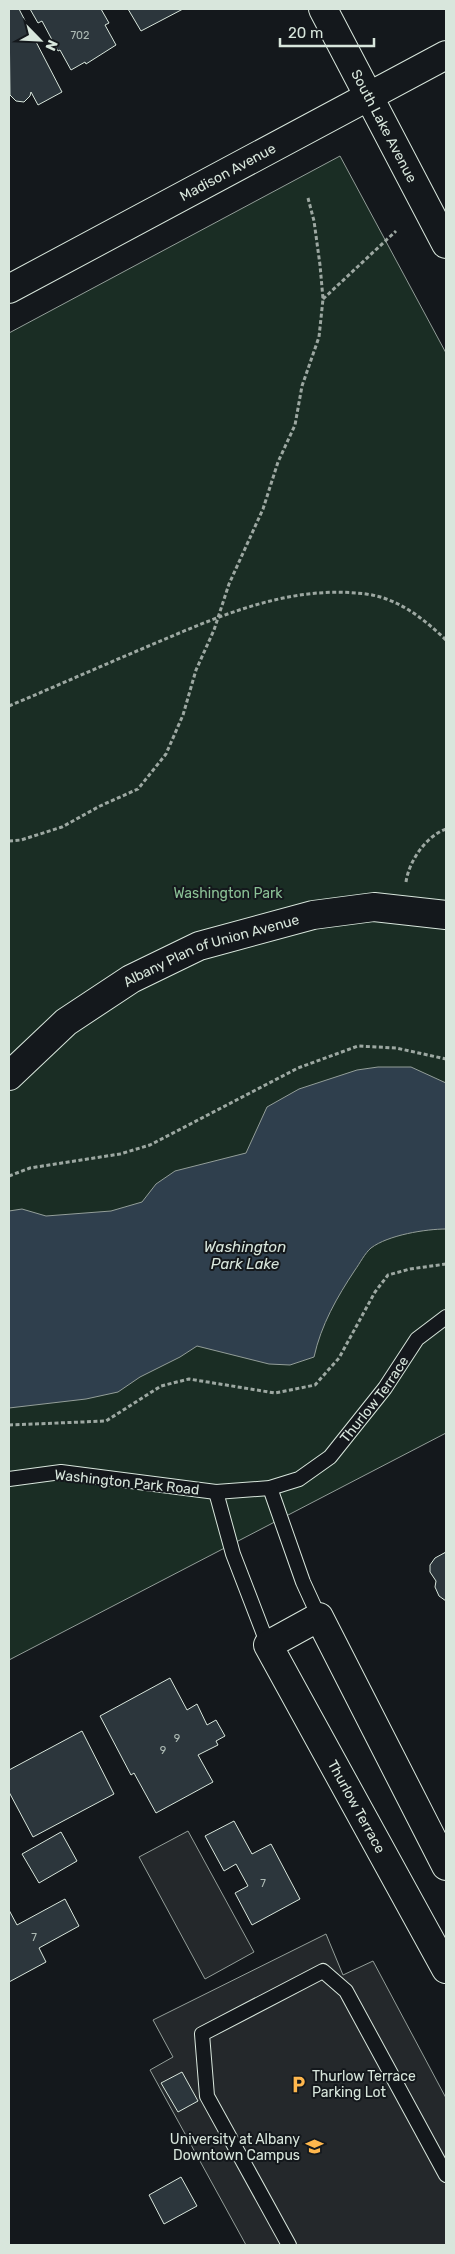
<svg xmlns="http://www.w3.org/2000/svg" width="455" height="2254" font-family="Rubik,sans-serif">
	<rect width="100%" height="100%" fill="#14181c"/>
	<!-- green -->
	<polygon fill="#1a2d24" stroke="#939e99" points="340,156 446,353 446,1433 9,1660 9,333"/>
	<!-- parking -->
	<g fill="#24282b" stroke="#939e99">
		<polygon points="188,1831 254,1952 205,1979 139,1857"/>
		<polygon points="326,1934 343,1975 373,1961 446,2098 446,2245 246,2245 150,2070 173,2057 153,2020"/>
	</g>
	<!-- water -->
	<path fill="#2f3f4d" stroke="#939e99" d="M378,1067H411L446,1083V1229C426,1229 388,1235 371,1248C365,1253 360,1263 355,1270C337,1297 321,1325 314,1357L290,1365L269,1364L197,1346L180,1357L140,1377L118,1392L86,1399L9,1408V1211L22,1209L46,1216L111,1211L142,1202L156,1184L175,1171L246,1153L267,1107L299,1089L357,1070Z"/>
	<!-- building -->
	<g fill="#2c363c" stroke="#d8e6dc">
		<polygon points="9,9 19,9 62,92 38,105 31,92 30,96 24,102 16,101 10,95"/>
		<polygon points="30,9 101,9 109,23 105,25 116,45 86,64 85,62 71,70 60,50 58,51 42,21 38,23"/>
		<polygon points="128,9 183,9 141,31"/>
		<polygon points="446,1552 446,1601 439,1596 435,1587 436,1581 430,1572 430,1565 435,1558"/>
		<polygon points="170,1678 187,1710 197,1704 207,1725 216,1720 225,1736 216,1741 218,1745 198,1755 213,1782 156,1813 134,1773 131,1775 100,1716"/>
		<polygon points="82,1731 114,1794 33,1837 9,1792 9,1770"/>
		<polygon points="234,1821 252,1854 271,1844 300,1899 252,1925 235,1893 248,1886 236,1864 224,1871 205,1836"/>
		<polygon points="61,1832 77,1861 39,1883 22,1854"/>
		<polygon points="65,1899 79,1926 39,1948 46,1962 9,1982 9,1910 17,1925"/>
		<polygon points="182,2072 198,2101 178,2112 161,2083"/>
		<polygon points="181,2177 197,2206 164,2224 149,2195"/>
	</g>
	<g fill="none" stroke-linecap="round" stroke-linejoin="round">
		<defs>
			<g id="service">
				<path id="s1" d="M9,1479L61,1472L216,1492L270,1488L299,1479L330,1457L385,1388L417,1339L446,1317"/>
				<polyline points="270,1488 303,1582 319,1617"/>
				<polyline points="216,1492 233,1554 268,1645"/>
				<polyline points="289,2245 207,2096 202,2034 323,1971 346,1991 446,2175"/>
			</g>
			<g id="minor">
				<path id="s2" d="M323,9L446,244"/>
				<path id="s3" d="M9,1076L66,1022L131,979L199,946L313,915L374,907L446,915"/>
				<path id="s4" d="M446,1866L319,1617L268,1645L446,1969"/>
			</g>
			<g id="primary">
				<path id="s5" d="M9,289L446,55"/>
			</g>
		</defs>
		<!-- service casing -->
		<use href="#service" stroke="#d8e6dc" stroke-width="16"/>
		<!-- minor casing -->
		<use href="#minor" stroke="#d8e6dc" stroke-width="30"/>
		<!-- primary casing -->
		<use href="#primary" stroke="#d8e6dc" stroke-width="30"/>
		<!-- path -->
		<g stroke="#9da8a2" stroke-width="3" stroke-dasharray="4 2.5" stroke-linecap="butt">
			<polyline points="323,299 396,231"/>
			<path d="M9,706C54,687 99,667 144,648C215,618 287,584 366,594C398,598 424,619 446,640"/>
			<polyline points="9,841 21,840 62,827 100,806 138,789 166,754 183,715 196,670 214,630 229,584 263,509 278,462 295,425 302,386 319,337 323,299 320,265 314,221 308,198"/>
			<path d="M406,882C409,861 426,836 446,829"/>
			<polyline points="9,1176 30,1168 120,1154 150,1145 298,1068 358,1046 396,1048 446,1059"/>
			<polyline points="9,1425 106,1421 161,1386 189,1379 275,1393 315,1385 339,1358 375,1292 388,1275 410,1269 446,1264"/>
		</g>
		<!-- service -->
		<use href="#service" stroke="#14181c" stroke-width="14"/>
		<!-- minor -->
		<use href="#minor" stroke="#14181c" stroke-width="28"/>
		<!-- primary -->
		<use href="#primary" stroke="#14181c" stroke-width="28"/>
	</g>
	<!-- icons -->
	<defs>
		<symbol id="parking-bare" viewBox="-9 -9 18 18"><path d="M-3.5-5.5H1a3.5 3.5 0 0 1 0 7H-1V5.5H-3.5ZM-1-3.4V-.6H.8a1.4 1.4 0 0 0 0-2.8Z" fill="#ffb74d" stroke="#14181c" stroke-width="2.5" paint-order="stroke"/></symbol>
		<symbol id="university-bare" viewBox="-9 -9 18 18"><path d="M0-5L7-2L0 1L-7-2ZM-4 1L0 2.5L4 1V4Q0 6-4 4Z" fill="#ffb74d" stroke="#14181c" stroke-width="2.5" paint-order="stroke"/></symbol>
	</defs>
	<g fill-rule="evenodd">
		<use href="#parking-bare" x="286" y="2072" width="25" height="25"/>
		<use href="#university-bare" x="302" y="2134" width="25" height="25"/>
	</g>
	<g text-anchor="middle" stroke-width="4" stroke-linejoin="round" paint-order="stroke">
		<!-- number labels -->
		<g font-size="11" fill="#adbab4">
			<text x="80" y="39">702</text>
			<text x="177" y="1742">9</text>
			<text x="163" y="1754">9</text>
			<text x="263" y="1887">7</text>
			<text x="34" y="1941">7</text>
		</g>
		<!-- street labels -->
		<g font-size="14" fill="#d8e6dc" stroke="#14181c">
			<text dy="5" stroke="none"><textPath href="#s2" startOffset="132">South Lake Avenue</textPath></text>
			<text dy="5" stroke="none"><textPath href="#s5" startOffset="248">Madison Avenue</textPath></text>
			<text dy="5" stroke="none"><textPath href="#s3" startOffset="242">Albany Plan of Union Avenue</textPath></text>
			<text dy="5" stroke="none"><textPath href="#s1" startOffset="404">Thurlow Terrace</textPath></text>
			<text transform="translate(127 1482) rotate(6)" y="5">Washington Park Road</text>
			<text dy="5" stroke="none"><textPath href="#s4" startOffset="522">Thurlow Terrace</textPath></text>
		</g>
		<!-- park labels -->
		<g font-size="14" fill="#8ac095" stroke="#14181c">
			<text x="228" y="898">Washington Park</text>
		</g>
		<!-- poi labels -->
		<g font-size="14" fill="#d8e6dc" stroke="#14181c" text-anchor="start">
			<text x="312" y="2081">Thurlow Terrace<tspan x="312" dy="16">Parking Lot</tspan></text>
			<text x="300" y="2144" text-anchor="end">University at Albany<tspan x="300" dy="16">Downtown Campus</tspan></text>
		</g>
		<!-- water labels -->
		<g font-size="15" font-style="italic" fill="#d8e6dc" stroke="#14181c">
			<text x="245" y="1252">Washington<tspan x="245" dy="17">Park Lake</tspan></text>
		</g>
	</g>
	<!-- border -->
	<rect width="455" height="2254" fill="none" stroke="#d8e6dc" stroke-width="20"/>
	<!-- north arrow -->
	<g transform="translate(40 40) rotate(114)" stroke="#14181c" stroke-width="4" paint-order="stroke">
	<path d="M0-4L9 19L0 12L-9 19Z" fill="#d8e6dc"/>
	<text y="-8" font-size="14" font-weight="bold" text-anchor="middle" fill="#d8e6dc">N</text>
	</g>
	<!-- scale -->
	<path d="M280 38v8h94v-8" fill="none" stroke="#d8e6dc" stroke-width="2.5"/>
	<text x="288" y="38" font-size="15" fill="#d8e6dc" stroke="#14181c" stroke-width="4" paint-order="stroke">20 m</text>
</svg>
